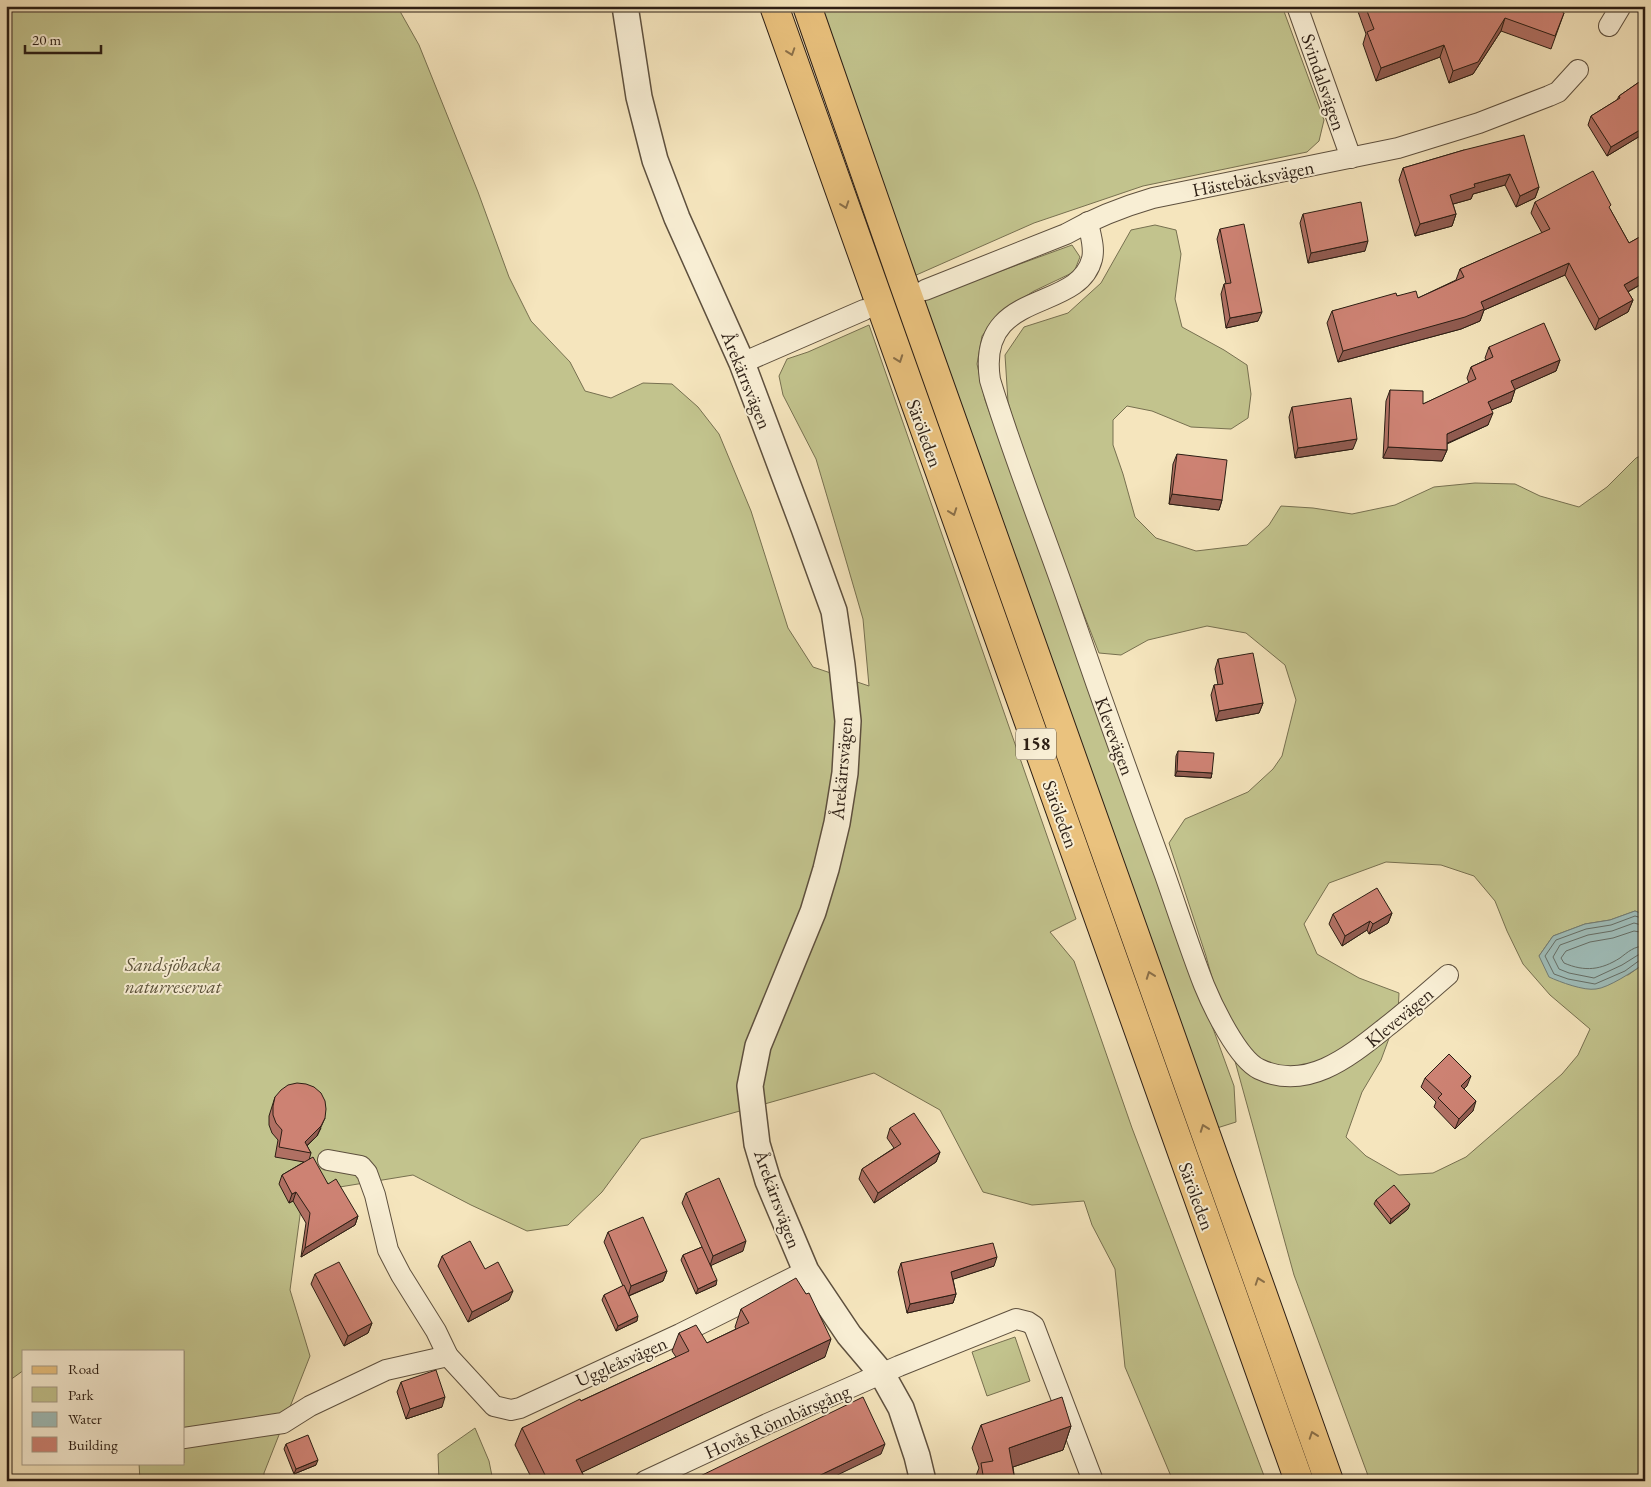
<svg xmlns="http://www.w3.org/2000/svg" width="1651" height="1487" font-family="'EB Garamond',serif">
	<rect width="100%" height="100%" fill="#f5e5bd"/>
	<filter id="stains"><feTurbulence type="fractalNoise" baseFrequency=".004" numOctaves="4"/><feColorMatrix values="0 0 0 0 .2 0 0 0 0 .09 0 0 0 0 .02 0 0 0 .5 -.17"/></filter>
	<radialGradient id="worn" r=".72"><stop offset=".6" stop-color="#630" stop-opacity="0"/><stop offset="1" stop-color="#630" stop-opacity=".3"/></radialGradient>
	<!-- green -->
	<g fill="#c2c38d" stroke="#777050" fill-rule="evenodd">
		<polygon points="6,6 397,6 419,45 478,192 509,277 531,321 570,362 585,391 611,398 643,383 672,384 698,407 719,434 751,511 788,628 813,667 869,686 863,619 845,557 816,459 783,395 779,376 787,359 808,352 869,325 1076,919 1050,932 1074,961 1132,1128 1266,1481 1173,1481 1125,1367 1115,1269 1092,1225 1084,1201 1032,1205 983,1192 940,1110 874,1073 641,1139 602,1192 568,1225 527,1231 471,1205 413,1175 303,1193 290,1290 310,1356 264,1473 264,1481 140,1481 139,1463 184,1463 184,1351 24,1351 24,1370 6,1383"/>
		<polygon points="820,6 1282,6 1324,120 1319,141 1307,152 1143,186 1034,223 914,276"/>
		<path d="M1155,225L1176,230L1181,254L1175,299L1182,327L1224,350L1247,365L1251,394L1248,418L1231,429L1191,427L1152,411L1127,406L1113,420V445L1123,474L1135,517L1156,538L1196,551L1247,545L1269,525L1281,506L1313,508L1352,514L1395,505L1434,487L1475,483L1515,484L1540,496L1579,507L1607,487L1636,458L1645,454V915L1635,911L1610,920L1585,924L1553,936L1539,956L1628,975L1645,963V1481H1370L1294,1275L1206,956L1169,843L1185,819L1248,792L1273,769L1282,756L1296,700L1285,665L1246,633L1207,626L1148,640L1121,655L1099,653L1027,469L1008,402L1005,355L1024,327L1068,313L1101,283L1131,230ZM1386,862L1441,865L1474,876L1495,901L1507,931L1523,964L1550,995L1590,1029L1578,1055L1562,1074L1466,1157L1433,1173L1399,1175L1366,1156L1346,1137L1362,1092L1381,1060L1398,1014L1399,993L1359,978L1317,954L1304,924L1329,883Z"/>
		<path d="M1072,245L1080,257L1074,272L1034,291L999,313L982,336L977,364L985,400C1069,628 1150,858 1234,1086L1236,1122L1217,1128L924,299Z"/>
		<polygon points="1015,1337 1030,1381 987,1396 972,1352"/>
		<polygon points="475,1428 489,1461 493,1481 439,1481 438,1454"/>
	</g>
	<!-- water -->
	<path fill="#9fbdb9" stroke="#717d77" d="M1635,911L1645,915V963C1634,971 1608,988 1596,989C1584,991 1560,982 1549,977L1539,956L1553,936L1585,924L1610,920Z"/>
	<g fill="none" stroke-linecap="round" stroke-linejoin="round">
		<!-- shore -->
		<g stroke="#666e66" stroke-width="1">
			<polyline points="1645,919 1635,916 1611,925 1586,929 1556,940 1545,956 1554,974 1568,979 1595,984 1625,971 1640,960 1645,960"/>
			<polyline points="1645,926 1634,923 1612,931 1588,935 1560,945 1553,957 1559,969 1569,973 1594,978 1622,965 1638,955 1645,953"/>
			<path d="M1645,933L1634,931L1613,938L1590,942L1566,951L1561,958L1564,963C1585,972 1601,970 1620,958C1628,952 1634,946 1645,946"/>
		</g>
		<defs>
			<g id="minor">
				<polyline points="1297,6 1351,158"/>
				<polyline points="1609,26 1621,6"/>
				<path d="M1088,222C1090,234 1095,247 1092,259C1078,314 976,287 990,380C1013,456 1043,530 1069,605C1100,695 1132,785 1165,875C1178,912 1190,949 1204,985C1213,1007 1238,1059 1259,1069C1307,1092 1350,1056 1385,1028C1407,1011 1427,993 1448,975"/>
				<path d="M925,290L1066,234C1094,218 1122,207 1153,198L1398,148L1479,123L1549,96L1558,92L1578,70"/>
				<polyline points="742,363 864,310"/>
				<polyline points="328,1160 361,1166 367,1173 375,1195 388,1250 401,1275 436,1331 448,1356 494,1406 511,1410 520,1408 680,1334 806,1271"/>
				<polyline points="184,1438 283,1423 310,1406 386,1370 448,1356"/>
				<polyline points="645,1481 767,1424 899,1366 1016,1319 1028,1322 1034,1326 1093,1481"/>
			</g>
			<polyline id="tertiary" points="625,6 639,97 655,160 677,218 742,363 804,528 834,611 842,665 848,721 845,773 837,823 826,869 813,912 758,1046 750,1086 757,1144 768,1181 806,1271 849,1335 882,1374 901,1408 917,1456 923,1481"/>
			<g id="primary">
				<polyline points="774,6 1299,1481"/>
				<polyline points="807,6 902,279 1329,1481"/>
			</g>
		</defs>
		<!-- minor casing -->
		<use href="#minor" stroke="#5e503e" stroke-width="22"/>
		<!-- tertiary casing -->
		<use href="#tertiary" stroke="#5e503e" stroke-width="28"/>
		<!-- primary casing -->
		<use href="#primary" stroke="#2c1e14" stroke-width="30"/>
		<!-- minor -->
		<use href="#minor" stroke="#f8eed4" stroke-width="20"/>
		<!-- tertiary -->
		<use href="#tertiary" stroke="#f8eed4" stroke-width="25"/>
		<!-- primary -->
		<use href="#primary" stroke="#eac27e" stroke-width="28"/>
	</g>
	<!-- wall -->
	<g fill="#b07063" stroke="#2c1e14">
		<polygon points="1356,6 1563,6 1561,11 1564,13 1551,49 1501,31 1473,74 1449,83 1440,57 1376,81 1363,44 1366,34"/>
		<polygon points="1645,78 1645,133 1607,156 1588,125 1591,116 1617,100 1619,96"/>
		<polygon points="1464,150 1539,187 1535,198 1516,207 1505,185 1473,194 1471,199 1453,204 1456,214 1452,226 1415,236 1399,180 1403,168"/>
		<polygon points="1535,202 1610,209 1629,243 1645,234 1645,282 1628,292 1633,300 1628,312 1595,330 1565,275 1484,310 1480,321 1461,329 1338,362 1327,323 1332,311 1397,296 1418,298 1456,280 1460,269 1542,233 1531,213"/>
		<polygon points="1303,214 1365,251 1308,263 1300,223"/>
		<polygon points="1220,229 1258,321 1226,328 1221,294 1224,284 1226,284 1217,239"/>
		<polygon points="1489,347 1560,360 1556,371 1515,389 1511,402 1491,410 1488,425 1447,444 1447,450 1442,461 1383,458 1386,401 1390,390 1423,404 1469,383 1467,378 1471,367 1486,360 1485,358"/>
		<polygon points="1292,407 1353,449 1295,458 1289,417"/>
		<polygon points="1177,454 1222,500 1219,510 1169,504 1173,464"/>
		<polygon points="1218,659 1263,703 1259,713 1216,721 1211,695 1214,685 1218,685 1215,669"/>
		<polygon points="1178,751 1212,773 1211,778 1175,776 1176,756"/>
		<polygon points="1392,913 1388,923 1369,934 1367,930 1342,946 1329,924 1333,914"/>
		<polygon points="1425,1078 1467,1086 1464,1089 1473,1111 1455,1129 1434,1107 1436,1102 1421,1087"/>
		<polygon points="275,1097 321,1128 317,1136 307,1146 311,1153 309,1160 328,1184 358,1216 355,1225 301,1257 306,1223 293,1201 289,1203 279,1184 282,1175 304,1162 275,1157 278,1140 272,1133 269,1125 269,1116"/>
		<polygon points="890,1128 940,1152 936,1162 874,1203 859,1179 862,1169 894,1148 887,1138"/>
		<polygon points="686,1193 743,1251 711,1265 716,1285 696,1294 681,1260 683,1255 702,1247 682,1203"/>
		<polygon points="1376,1200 1408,1209 1390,1224 1374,1204"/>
		<polygon points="608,1232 667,1271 663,1281 629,1296 637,1321 616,1331 602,1300 604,1295 623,1286 604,1242"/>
		<polygon points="442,1256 485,1269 509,1300 468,1322 438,1266"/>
		<polygon points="901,1263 994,1266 953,1279 956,1294 953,1303 907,1313 898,1272"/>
		<polygon points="315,1274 372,1323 368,1333 344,1346 311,1284"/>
		<polygon points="741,1309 825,1357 582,1472 586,1481 533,1481 515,1445 522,1428 676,1357 672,1351 679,1333 707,1343 736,1329 735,1327"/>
		<polygon points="401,1382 442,1407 406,1419 397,1392"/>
		<polygon points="981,1425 1071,1426 1063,1450 1013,1467 1015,1481 974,1481 979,1468 972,1448"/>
		<polygon points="286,1444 316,1465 294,1474 284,1449"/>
	</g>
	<!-- shaded-wall -->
	<g fill="#905b50" stroke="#2c1e14">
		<polygon points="1505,18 1501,31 1473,74 1449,83 1453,71"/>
		<polygon points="1444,45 1440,57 1376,81 1381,68"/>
		<polygon points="1645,127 1645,133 1607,156 1611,147"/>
		<polygon points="1510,174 1505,185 1473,194 1471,199 1446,206 1450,195 1474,184"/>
		<polygon points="1539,187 1535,198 1516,207 1520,196"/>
		<polygon points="1456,214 1452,226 1415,236 1420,224"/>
		<polygon points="1368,241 1365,251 1308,263 1311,253"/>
		<polygon points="1569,263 1565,275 1484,310 1480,321 1461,329 1338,362 1343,351 1481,302"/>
		<polygon points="1645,273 1645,282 1620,296 1624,285"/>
		<polygon points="1633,300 1628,312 1595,330 1599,319"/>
		<polygon points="1262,312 1258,321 1226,328 1230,318"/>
		<polygon points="1560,360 1556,371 1507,393 1511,381"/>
		<polygon points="1515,390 1511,402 1484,413 1488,402"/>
		<polygon points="1493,413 1488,425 1443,445 1447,434"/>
		<polygon points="1357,439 1353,449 1295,458 1298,448"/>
		<polygon points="1388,447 1447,450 1442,461 1383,458"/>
		<polygon points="1172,494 1222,500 1219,510 1169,504"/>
		<polygon points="1263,703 1259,713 1216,721 1219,711"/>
		<polygon points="1177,771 1212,773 1211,778 1175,776"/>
		<polygon points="1392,913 1388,923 1369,934 1373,924"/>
		<polygon points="1370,921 1367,930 1342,946 1345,936"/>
		<polygon points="1471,1076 1467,1086 1457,1096 1461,1086"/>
		<polygon points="1476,1101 1473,1111 1455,1129 1459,1119"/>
		<polygon points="325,1118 317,1136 301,1151 305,1142"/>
		<polygon points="940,1152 936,1162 874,1203 878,1193"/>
		<polygon points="296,1192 293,1201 289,1203 292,1194"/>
		<polygon points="1410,1204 1408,1209 1390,1224 1391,1219"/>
		<polygon points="358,1216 355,1225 301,1257 305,1248"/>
		<polygon points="746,1241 743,1251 710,1266 713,1256"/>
		<polygon points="997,1257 994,1266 948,1281 951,1272"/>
		<polygon points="667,1271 663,1281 628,1296 631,1286"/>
		<polygon points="717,1280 716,1285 696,1294 698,1289"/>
		<polygon points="513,1291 509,1300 468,1322 472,1312"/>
		<polygon points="956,1294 953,1303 907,1313 910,1304"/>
		<polygon points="638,1316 637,1321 616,1331 618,1326"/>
		<polygon points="372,1323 368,1333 344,1346 348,1336"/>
		<polygon points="831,1339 825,1357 570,1478 576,1460"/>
		<polygon points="445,1397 442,1407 406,1419 410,1409"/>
		<polygon points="1071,1426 1063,1450 1001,1471 1009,1448"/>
		<polygon points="885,1444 881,1454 825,1481 808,1481"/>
		<polygon points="318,1460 316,1465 294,1474 296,1469"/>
	</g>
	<!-- building -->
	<g fill="#cd8273" stroke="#2c1e14">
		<polygon points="1365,6 1563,6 1561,11 1564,13 1555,36 1505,18 1478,62 1453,71 1444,45 1381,68 1367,32 1374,29"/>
		<polygon points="1645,78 1645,127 1611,147 1591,116 1620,98 1619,96"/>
		<polygon points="1524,135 1539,187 1520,196 1510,174 1474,184 1475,187 1450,195 1456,214 1420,224 1403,168 1464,150"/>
		<polygon points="1593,171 1611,205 1609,207 1629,243 1645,234 1645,273 1624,285 1633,300 1599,319 1569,263 1481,302 1484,309 1465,317 1343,351 1332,311 1396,293 1397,296 1416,291 1418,298 1464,277 1460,269 1550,229 1535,202"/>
		<polygon points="1361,202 1368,241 1311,253 1303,214"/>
		<polygon points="1244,224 1262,312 1230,318 1224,284 1231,283 1220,229"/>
		<polygon points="1544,323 1560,360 1511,381 1515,390 1488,402 1493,413 1447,434 1447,450 1388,447 1390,390 1423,391 1423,404 1476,379 1471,367 1493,357 1489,347"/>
		<polygon points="1351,398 1357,439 1298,448 1292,407"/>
		<polygon points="1177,454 1227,460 1222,500 1172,494"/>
		<polygon points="1253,653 1263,703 1219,711 1214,685 1223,684 1218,659"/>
		<polygon points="1178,751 1214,753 1212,773 1177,771"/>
		<polygon points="1377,888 1392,913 1373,924 1370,921 1345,936 1333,914"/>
		<polygon points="1449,1054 1471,1076 1461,1086 1476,1101 1459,1119 1438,1098 1442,1094 1425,1078"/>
		<polygon points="297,1083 306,1084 314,1087 321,1093 325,1101 326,1109 325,1118 321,1126 305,1142 311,1153 279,1147 282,1130 276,1123 273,1115 273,1106 275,1097 281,1090 288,1085"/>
		<polygon points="914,1113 940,1152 878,1193 862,1169 901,1144 890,1128"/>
		<polygon points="313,1157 328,1184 336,1179 358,1216 305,1248 310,1213 296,1192 292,1194 282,1175"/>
		<polygon points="719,1178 746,1241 713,1256 686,1193"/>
		<polygon points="1394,1185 1410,1204 1391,1219 1376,1200"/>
		<polygon points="643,1217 667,1271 631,1286 608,1232"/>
		<polygon points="470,1241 485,1269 498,1262 513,1291 472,1312 442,1256"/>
		<polygon points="993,1243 997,1257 951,1272 956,1294 910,1304 901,1263"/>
		<polygon points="702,1247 717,1280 698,1289 683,1255"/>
		<polygon points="339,1262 372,1323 348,1336 315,1274"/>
		<polygon points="796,1278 806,1294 809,1293 831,1339 576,1460 586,1481 548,1481 522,1428 580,1399 581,1401 689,1351 679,1333 696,1325 707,1343 749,1323 741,1309"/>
		<polygon points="624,1285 638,1316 618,1326 604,1295"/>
		<polygon points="436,1370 445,1397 410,1409 401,1382"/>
		<polygon points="863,1397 885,1444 808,1481 690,1481"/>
		<polygon points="1062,1397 1071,1426 1009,1448 1015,1481 984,1481 981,1463 993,1461 981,1425"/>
		<polygon points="308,1435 318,1460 296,1469 286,1444"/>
	</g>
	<!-- one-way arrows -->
	<defs><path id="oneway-chevron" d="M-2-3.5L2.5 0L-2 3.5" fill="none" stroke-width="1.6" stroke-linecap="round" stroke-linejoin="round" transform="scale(1.25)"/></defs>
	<g stroke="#8b7049">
		<use href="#oneway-chevron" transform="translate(791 52) rotate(71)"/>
		<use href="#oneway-chevron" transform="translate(845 205) rotate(71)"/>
		<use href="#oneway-chevron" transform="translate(899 359) rotate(70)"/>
		<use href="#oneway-chevron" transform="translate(953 512) rotate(70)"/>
		<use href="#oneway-chevron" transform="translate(1150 975) rotate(-110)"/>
		<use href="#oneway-chevron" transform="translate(1204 1128) rotate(-110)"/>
		<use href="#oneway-chevron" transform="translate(1259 1281) rotate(-109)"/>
		<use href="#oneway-chevron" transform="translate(1313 1435) rotate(-109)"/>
	</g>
	<g text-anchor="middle" stroke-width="4" stroke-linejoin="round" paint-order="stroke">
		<!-- shield labels -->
		<rect fill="#f8eed4" stroke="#695c4e" stroke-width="1" x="1016" y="728.5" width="40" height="31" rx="4"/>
		<g font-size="18" font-weight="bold" fill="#2c1e14">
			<text x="1036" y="750">158</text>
		</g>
		<!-- street labels -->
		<g font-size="19" fill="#2c1e14" stroke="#f8eed4">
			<text transform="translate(1324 82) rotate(71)" y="7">Svindalsvägen</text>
			<text transform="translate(1253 178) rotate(-11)" y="7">Hästebäcksvägen</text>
			<text transform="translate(747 380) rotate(68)" y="7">Årekärrsvägen</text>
			<text transform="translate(925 433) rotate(70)" y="7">Säröleden</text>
			<text transform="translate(1115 736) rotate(70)" y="7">Klevevägen</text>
			<text transform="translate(841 768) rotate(-85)" y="7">Årekärrsvägen</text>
			<text transform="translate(1061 814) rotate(70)" y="7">Säröleden</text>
			<text transform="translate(1399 1017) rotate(-40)" y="7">Klevevägen</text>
			<text transform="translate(1197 1196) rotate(70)" y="7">Säröleden</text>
			<text transform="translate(778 1199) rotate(70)" y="7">Årekärrsvägen</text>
			<text transform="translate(621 1361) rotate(-24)" y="7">Uggleåsvägen</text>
			<text transform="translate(777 1421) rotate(-24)" y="7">Hovås Rönnbärsgång</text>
		</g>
		<!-- park labels -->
		<g font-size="19" font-style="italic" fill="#595038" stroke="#f8eed4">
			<text x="173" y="971">Sandsjöbacka<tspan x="173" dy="22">naturreservat</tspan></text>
		</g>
	</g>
	<!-- margin -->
	<rect width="1651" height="1487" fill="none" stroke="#f5e5bd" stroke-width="25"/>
	<rect x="8" y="8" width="1636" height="1472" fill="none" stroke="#2c1e14" stroke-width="2.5"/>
	<rect x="12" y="12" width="1626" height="1462" fill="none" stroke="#2c1e14"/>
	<!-- legend -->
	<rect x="22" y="1350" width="162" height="115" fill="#f8eed4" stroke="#a69b87"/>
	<rect x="32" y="1366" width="25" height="8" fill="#eac27e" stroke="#a69b87"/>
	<text x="68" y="1374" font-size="15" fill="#2c1e14">Road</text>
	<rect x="32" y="1387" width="25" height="15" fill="#c2c38d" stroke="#a69b87"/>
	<text x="68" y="1400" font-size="15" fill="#2c1e14">Park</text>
	<rect x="32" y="1412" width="25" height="15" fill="#9fbdb9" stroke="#a69b87"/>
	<text x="68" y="1424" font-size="15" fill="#2c1e14">Water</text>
	<rect x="32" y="1437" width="25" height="15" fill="#cd8273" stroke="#a69b87"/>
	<text x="68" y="1450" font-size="15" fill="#2c1e14">Building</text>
	<!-- scale -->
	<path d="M25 45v8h76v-8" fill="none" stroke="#2c1e14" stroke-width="2.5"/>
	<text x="32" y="45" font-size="15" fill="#2c1e14" stroke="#f8eed4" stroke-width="4" paint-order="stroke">20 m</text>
	<rect width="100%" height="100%" filter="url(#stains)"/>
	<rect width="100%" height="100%" fill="url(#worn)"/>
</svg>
